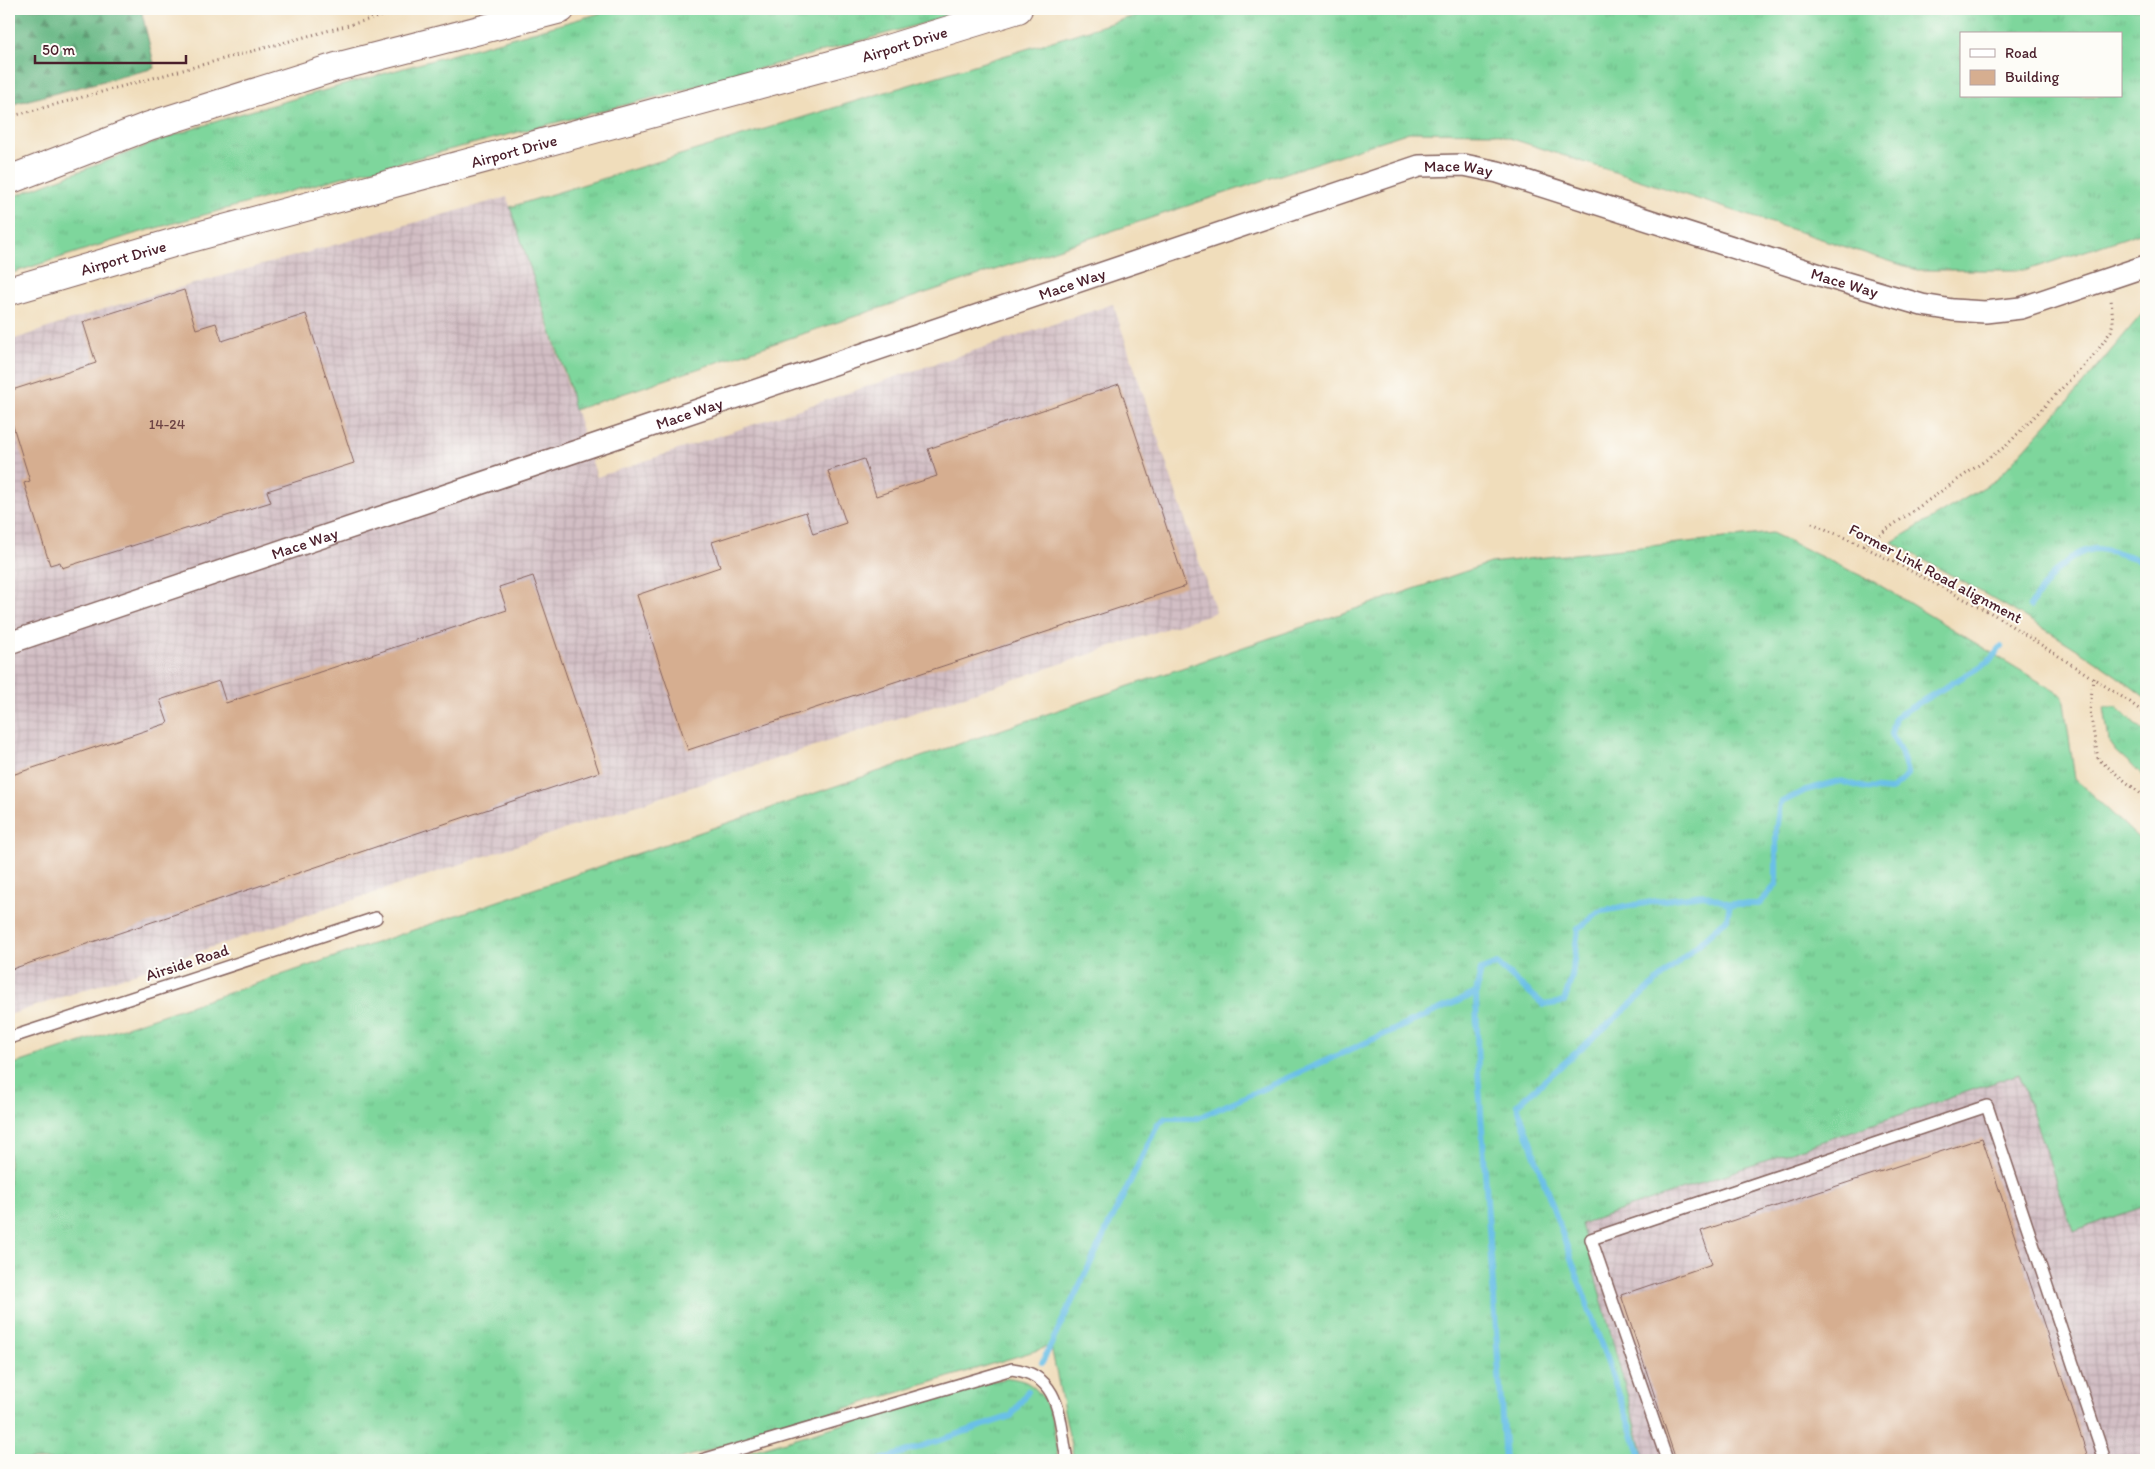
<svg xmlns="http://www.w3.org/2000/svg" width="2155" height="1469" font-family="Itim,sans-serif">
	<defs>
		<pattern id="industrial-grid" width="8" height="8" patternUnits="userSpaceOnUse" patternTransform="scale(1.25)"><rect width="8" height="8" fill="#d2bec4"/><path d="M0 4h8M4 0v8" fill="none" stroke="#b6a3a9"/></pattern>
		<pattern id="grass-tufts" width="24" height="20" patternUnits="userSpaceOnUse" patternTransform="scale(1.25)"><rect width="24" height="20" fill="#7ed69c"/><path d="M3 7l-1-3M5 7V3M7 7l1-3M15 17l-1-3M17 17v-4M19 17l1-3" fill="none" stroke="#6eb787"/></pattern>
		<pattern id="forest-firs" width="22" height="20" patternUnits="userSpaceOnUse" patternTransform="scale(1.25)"><rect width="22" height="20" fill="#66b784"/><path d="M5 1l3.5 6h-7zM16 11l3.5 6h-7z" fill="#56946c"/></pattern>
	</defs>
	<rect width="100%" height="100%" fill="#fdfcf7"/>
	<filter id="ink" filterUnits="userSpaceOnUse"><feTurbulence type="fractalNoise" baseFrequency=".02" numOctaves="2"/><feDisplacementMap in="SourceGraphic" scale="10" xChannelSelector="R" yChannelSelector="G"/><feConvolveMatrix kernelMatrix="1 2 1 2 8 2 1 2 1" color-interpolation-filters="sRGB"/></filter>
	<filter id="wash" filterUnits="userSpaceOnUse"><feTurbulence type="fractalNoise" baseFrequency=".0096" numOctaves="4" result="noise"/><feDisplacementMap in="SourceGraphic" scale="20" xChannelSelector="R" yChannelSelector="G"/><feGaussianBlur stdDeviation="1.12" result="paint"/><feColorMatrix in="noise" values="0 0 0 0 0 0 0 0 0 0 0 0 0 0 0 0 0 1.4 0 .05"/><feComposite in="paint" operator="in"/></filter>
	<g filter="url(#wash)">
		<rect width="100%" height="100%" fill="#f0ddbb"/>
		<!-- industrial -->
		<g fill="url(#industrial-grid)">
			<polygon points="507,197 597,477 1113,304 1216,612 9,1015 9,341 107,308"/>
			<polygon points="2019,1073 2073,1230 2146,1206 2146,1460 1645,1460 1581,1224"/>
		</g>
		<!-- grass -->
		<g fill="url(#grass-tufts)" stroke="#647a64" fill-rule="evenodd">
			<polygon points="615,9 975,9 668,94 346,176 134,234 9,274 9,198 183,132 240,114"/>
			<path d="M1157,9H2146V231L2027,270H1917L1494,133L1409,132L574,410L569,386L510,207ZM1961,34H2121V96H1961Z"/>
			<path d="M2146,309V698C2068,637 1978,591 1892,542L1996,480L2077,391Z"/>
			<polygon points="1772,533 1876,583 2063,696 2075,779 2146,845 2146,1206 2073,1231 2019,1074 1581,1224 1645,1460 1074,1460 1051,1346 676,1460 9,1460 9,1066 255,984 1490,563"/>
			<polygon points="2104,707 2116,707 2146,733 2146,778 2116,751 2109,741"/>
			<path d="M1011,1378C1015,1379 1022,1380 1026,1382C1053,1396 1054,1434 1058,1460H721L991,1381Z"/>
		</g>
		<!-- forest -->
		<polygon fill="url(#forest-firs)" stroke="#586b58" points="9,9 141,9 155,68 9,105"/>
		<g fill="none" stroke-linecap="round" stroke-linejoin="round">
			<!-- stream -->
			<g stroke="#6ac0e7" stroke-width="6">
				<path d="M2030,606C2045,584 2065,553 2094,549C2105,548 2135,558 2146,562"/>
				<polyline points="1476,993 1478,1070 1505,1460"/>
				<polyline points="1042,1363 1158,1124 1166,1118 1198,1118 1476,993 1481,970 1497,964 1544,1005 1564,1002 1572,976 1578,929 1598,912 1656,901 1704,895 1730,904 1759,904 1776,885 1776,830 1780,803 1806,790 1840,781 1866,788 1891,790 1908,775 1901,752 1891,734 1895,717 1988,662 2001,647"/>
				<polyline points="881,1460 1011,1416 1028,1391"/>
				<polyline points="1642,1460 1517,1105 1727,919 1730,904"/>
			</g>
		</g>
		<g id="blocks">
			<!-- building -->
			<g fill="#d6ae90">
				<polygon points="184,290 196,329 216,323 222,341 306,314 354,463 267,491 271,502 62,568 60,562 50,565 24,483 30,481 9,413 9,391 96,363 83,322"/>
				<polygon points="1119,384 1186,586 688,750 637,595 720,567 712,542 806,512 813,534 846,523 828,471 864,459 876,496 937,476 928,449"/>
				<polygon points="533,576 599,772 9,970 9,776 168,723 160,700 219,681 226,703 507,610 499,587"/>
				<polygon points="1982,1138 2089,1460 1676,1460 1621,1295 1712,1264 1701,1231"/>
			</g>
		</g>
	</g>
	<g filter="url(#ink)">
		<use href="#blocks" fill-opacity="0" stroke="#84625d" stroke-width="1"/>
		<g fill="none" stroke-linecap="round" stroke-linejoin="round">
			<defs>
				<g id="service">
					<polyline points="9,1038 376,918"/>
					<path d="M702,1460L1012,1369C1062,1375 1059,1420 1067,1460"/>
					<polyline points="1667,1460 1591,1239 1987,1106 2105,1460"/>
				</g>
				<g id="minor">
					<path id="s1" d="M9,643L1419,166L1464,165L1498,172L1823,276L1922,305L1953,310L1985,312L2021,308L2146,266"/>
				</g>
				<g id="primary">
					<polyline points="9,180 149,126 336,67 561,9"/>
					<path id="s2" d="M9,291L176,242L868,55L1018,9"/>
				</g>
			</defs>
			<!-- service casing -->
			<use href="#service" stroke="#84625d" stroke-width="14"/>
			<!-- minor casing -->
			<use href="#minor" stroke="#84625d" stroke-width="24"/>
			<!-- primary casing -->
			<use href="#primary" stroke="#84625d" stroke-width="30"/>
			<!-- path -->
			<g stroke="#84625d" stroke-width="3" stroke-dasharray="1 4" stroke-linecap="butt">
				<polyline points="9,117 408,9"/>
				<polyline points="1812,523 1863,546 1993,614 2130,702 2146,715"/>
				<polyline points="1863,546 2006,446 2095,354 2111,331 2113,322 2111,298"/>
				<polyline points="2093,678 2090,711 2098,759 2146,798"/>
			</g>
			<!-- service -->
			<use href="#service" stroke="#fff" stroke-width="11"/>
			<!-- minor -->
			<use href="#minor" stroke="#fff" stroke-width="21"/>
			<!-- primary -->
			<use href="#primary" stroke="#fff" stroke-width="28"/>
		</g>
	</g>
	<g text-anchor="middle" stroke-width="4" stroke-linejoin="round" paint-order="stroke">
		<!-- number labels -->
		<g font-size="14" fill="#6d4344">
			<text x="167" y="429">14-24</text>
		</g>
		<!-- street labels -->
		<g font-size="16" fill="#4a1f2b" stroke="#fdfcf7">
			<text dy="6" stroke="none"><textPath href="#s2" startOffset="929">Airport Drive</textPath></text>
			<text dy="6" stroke="none"><textPath href="#s2" startOffset="524">Airport Drive</textPath></text>
			<text dy="6" stroke="none"><textPath href="#s1" startOffset="1528">Mace Way</textPath></text>
			<text dy="6" stroke="none"><textPath href="#s2" startOffset="119">Airport Drive</textPath></text>
			<text dy="6" stroke="none"><textPath href="#s1" startOffset="1122">Mace Way</textPath></text>
			<text dy="6" stroke="none"><textPath href="#s1" startOffset="1932">Mace Way</textPath></text>
			<text dy="6" stroke="none"><textPath href="#s1" startOffset="718">Mace Way</textPath></text>
			<text dy="6" stroke="none"><textPath href="#s1" startOffset="312">Mace Way</textPath></text>
			<text transform="translate(1936 573) rotate(28)" y="6">Former Link Road alignment</text>
			<text transform="translate(187 962) rotate(-18)" y="6">Airside Road</text>
		</g>
	</g>
	<!-- margin -->
	<rect width="2155" height="1469" fill="none" stroke="#fdfcf7" stroke-width="30"/>
	<!-- legend -->
	<rect x="1960" y="32" width="162" height="65" fill="#fdfcf7" stroke="#b5a4a5"/>
	<rect x="1970" y="49" width="25" height="8" fill="#ffffff" stroke="#b5a4a5"/>
	<text x="2005" y="58" font-size="15" fill="#4a1f2b">Road</text>
	<rect x="1970" y="70" width="25" height="15" fill="#d6ae90" stroke="#b5a4a5"/>
	<text x="2005" y="82" font-size="15" fill="#4a1f2b">Building</text>
	<!-- scale -->
	<path d="M35 55v8h151v-8" fill="none" stroke="#4a1f2b" stroke-width="2.5"/>
	<text x="42" y="55" font-size="15" fill="#4a1f2b" stroke="#fdfcf7" stroke-width="4" paint-order="stroke">50 m</text>
</svg>
